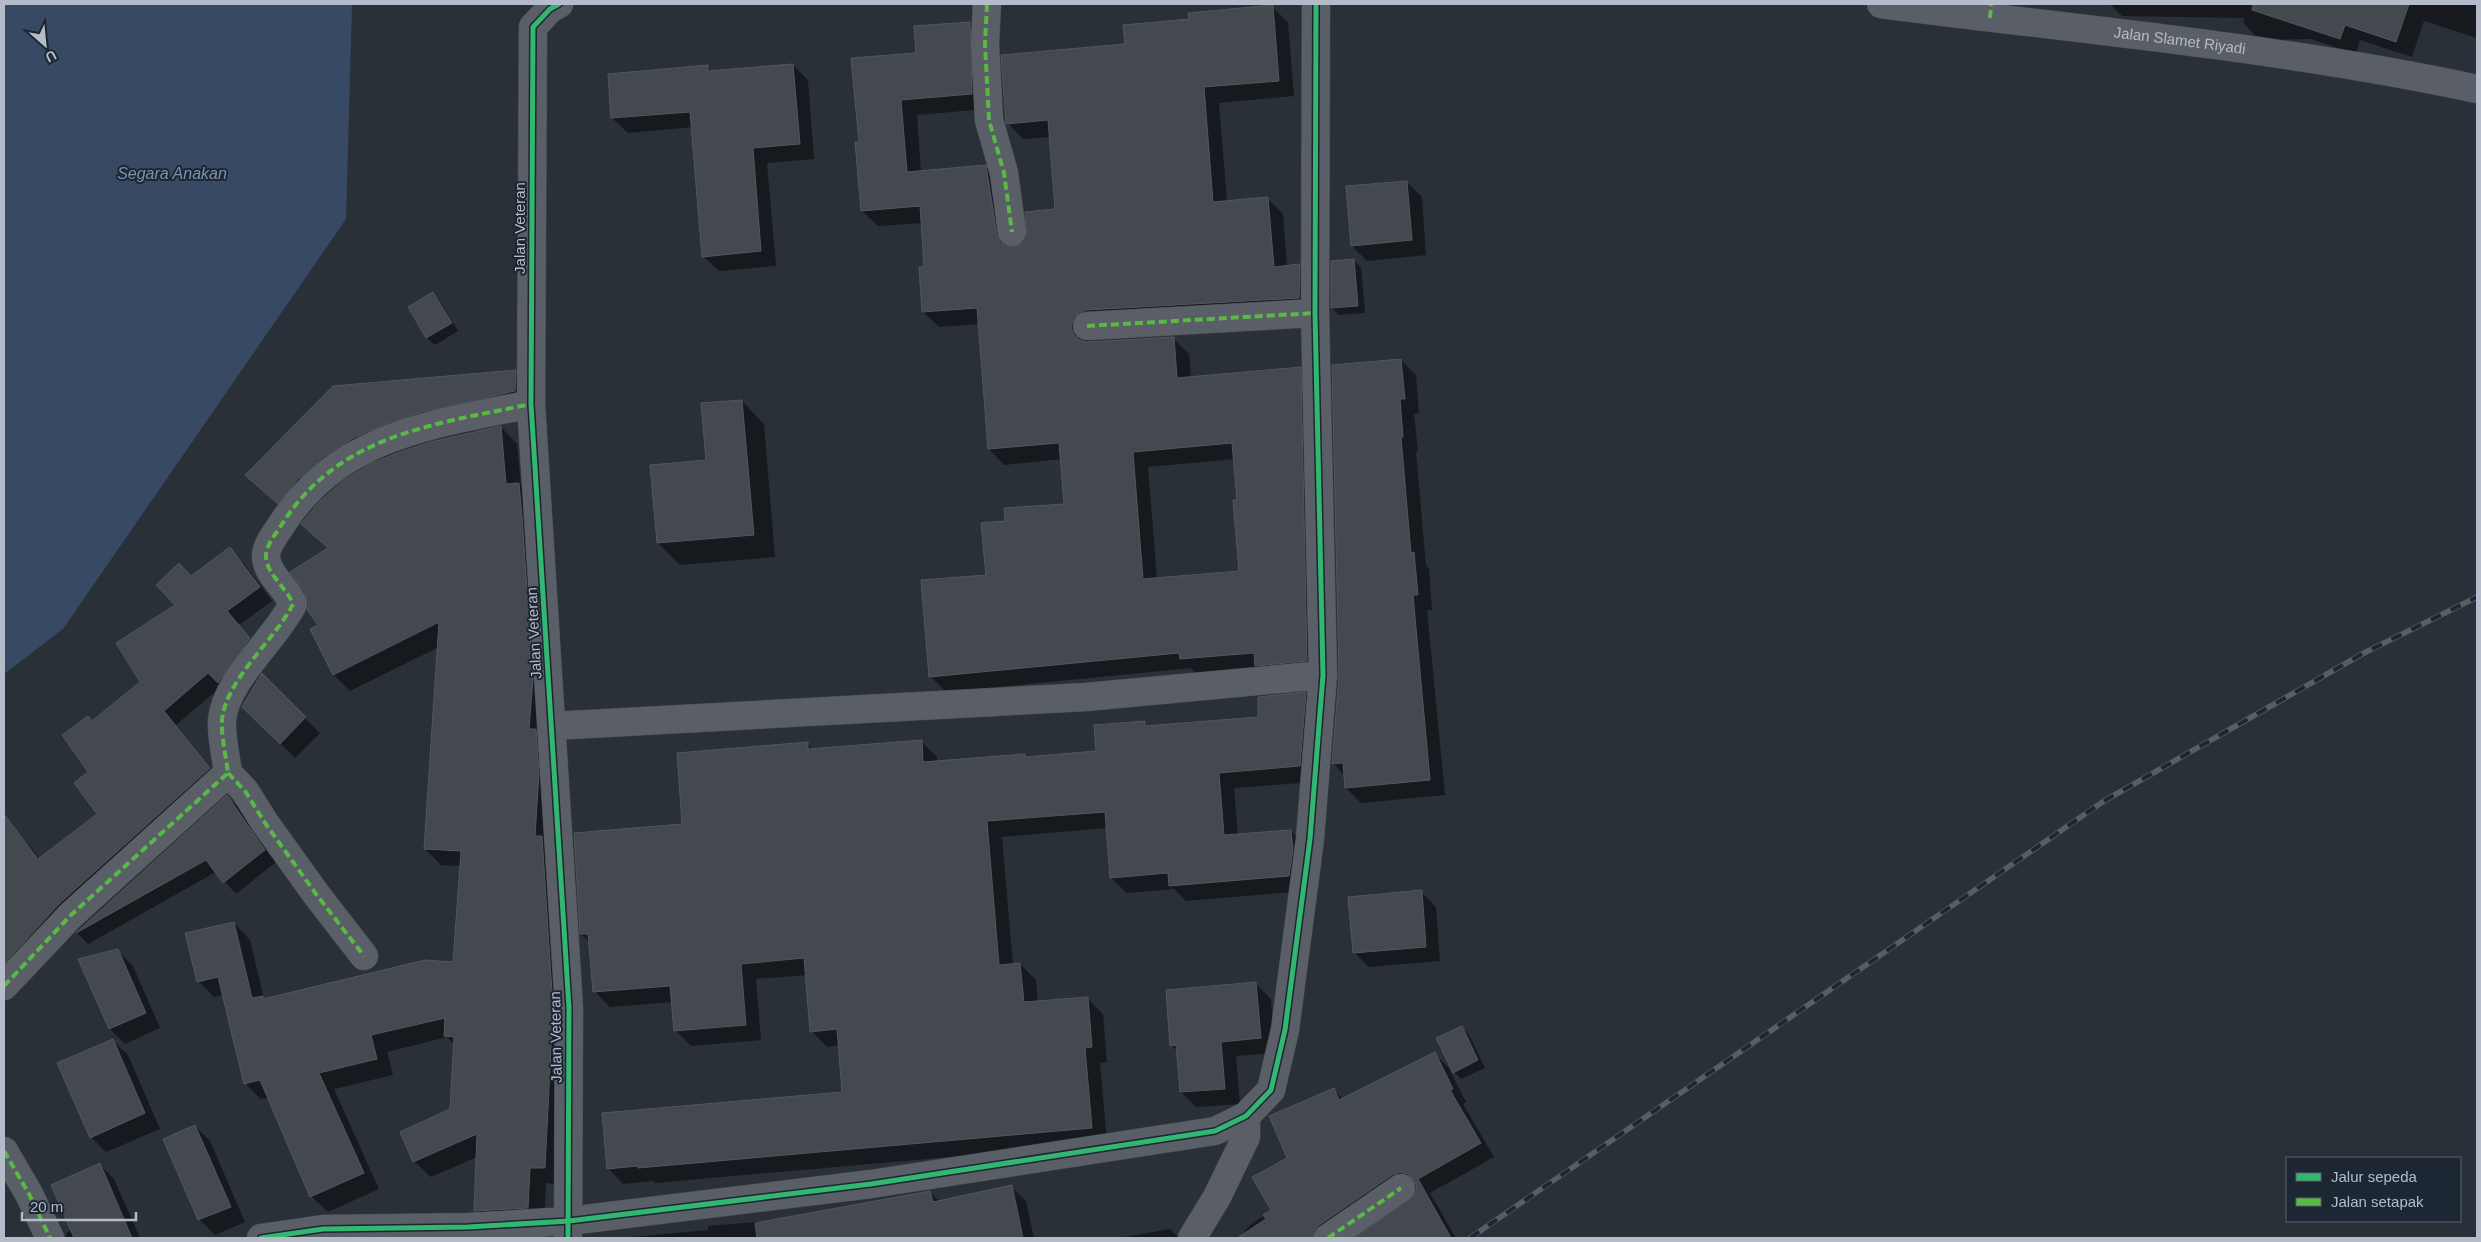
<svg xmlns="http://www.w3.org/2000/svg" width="2481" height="1242" font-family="Helvetica,sans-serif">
	<rect width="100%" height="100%" fill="#2a3038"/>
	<!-- water -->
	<polygon fill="#384963" points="4,4 352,4 346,219 63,629 4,674"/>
	<!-- shadow -->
	<g fill="#0007" fill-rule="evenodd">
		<polygon points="2110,4 2477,4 2477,38 2424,21 2412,57 2360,40 2356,54 2311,39 2260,40 2244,24 2244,18 2122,16"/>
		<path d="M1272,7L1288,22L1294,96L1219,103L1227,202L1267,198L1283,214L1287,266L1299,265L1315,281V314L1088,335L1087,343L1173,338L1189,354L1191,378L1300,369L1316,384L1322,676L1197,674L1191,668L946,692L930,676L987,576L1006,522L1066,505L1062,459L1004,465L989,449L979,324L939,327L923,312L926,268L922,223L878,226L862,211L860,143L918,54L970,23L986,39L987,109L917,115L921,172L985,166L1001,182L1011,248L1023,245L1056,210L1051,137L1023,139L1008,123L1126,45L1190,20ZM1235,459L1241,572L1157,579L1148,467Z"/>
		<polygon points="793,65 808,80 814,159 767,163 776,266 719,271 703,256 693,127 628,133 612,118 707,66 712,72"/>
		<polygon points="1407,182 1422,197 1426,255 1367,261 1352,246"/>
		<polygon points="1353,260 1361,267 1365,313 1339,315 1332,308"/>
		<polygon points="433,293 440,301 458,331 435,345 427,338 410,307"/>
		<polygon points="1401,360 1416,375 1419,413 1414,414 1418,451 1416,452 1426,565 1429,569 1432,610 1427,610 1445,795 1361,803 1346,788 1345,776 1333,763"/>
		<polygon points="515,371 529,385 528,405 369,450 292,516 247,475"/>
		<polygon points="742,401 764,424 775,557 680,565 658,543"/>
		<polygon points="501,427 517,444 521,486 535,500 552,747 561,1184 546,1183 544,1224 492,1227 475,1210 477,1157 431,1177 414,1161 451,1110 455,1045 447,1037 387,1052 393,1075 334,1089 379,1189 328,1212 311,1196 269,1098 261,1099 245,1083 224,995 214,997 198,981 234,923 250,940 264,999 454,963 461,866 441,865 425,849 439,647 350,691 334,675 312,629 320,625 329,549 303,524"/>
		<polygon points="230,549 243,562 272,601 239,625 262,652 176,725 222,782 4,993 4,815 40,859 99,815 90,772 93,722 142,682 191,577"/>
		<polygon points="262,675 320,733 295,758 243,707"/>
		<polygon points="1305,694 1321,709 1315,782 1234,788 1238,835 1291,831 1306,846 1305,891 1186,901 1174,889 1127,893 1111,878 1107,828 1002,837 1013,965 1020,964 1036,980 1038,1003 1087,998 1103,1014 1107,1062 1100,1063 1107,1143 655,1183 653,1181 623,1184 608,1168 844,1094 840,1045 827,1047 812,1031 807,975 756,979 761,1040 691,1046 675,1030 673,1002 610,1007 594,991 590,943 581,934 684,825 807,743 814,750 921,741 937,757 937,762 1097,752 1144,722 1149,727 1260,718"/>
		<polygon points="227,797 239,808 276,862 236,894 216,872 88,944 77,933"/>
		<polygon points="1421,892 1436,907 1440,961 1369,967 1354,952"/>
		<polygon points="118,951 133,966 160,1028 125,1044 110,1029"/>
		<polygon points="1256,984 1271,999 1275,1053 1236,1056 1240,1104 1196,1107 1181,1092 1178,1052 1171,1045"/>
		<polygon points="1462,1027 1469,1035 1485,1068 1461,1079 1454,1072"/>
		<polygon points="112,1040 128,1055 160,1129 106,1152 91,1137"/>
		<polygon points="1434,1053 1448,1067 1466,1102 1463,1104 1494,1157 1430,1193 1456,1238 1357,1238 1411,1201 1416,1195 1417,1186 1415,1186 1406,1188 1333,1238 1239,1238 1251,1224 1273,1210 1289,1159 1334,1090 1344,1100"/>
		<polygon points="195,1126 210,1141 245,1222 215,1235 200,1220 165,1139"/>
		<polygon points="100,1165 114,1179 140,1238 67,1238 66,1233 72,1230"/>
		<polygon points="1011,1186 1026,1201 1034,1238 621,1238 708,1230 708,1226 777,1220 930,1192 940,1202"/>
		<polygon points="1170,1229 1179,1238 1119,1238"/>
	</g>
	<!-- building -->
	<g fill="#444950" stroke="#52575f" fill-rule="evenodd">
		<polygon points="2253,4 2409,4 2396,42 2345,25 2340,39 2252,10"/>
		<path d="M1273,5L1279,81L1204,87L1213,202L1268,197L1274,267L1300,264L1299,298L1086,310L1079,313L1073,319L1071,327L1074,335L1080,340L1087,342L1174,337L1177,378L1301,367L1307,661L1255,666L1254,653L1180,659L1179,653L929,677L921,580L986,575L981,523L1005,521L1004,508L1064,504L1059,443L988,449L977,308L922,312L919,267H924L920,206L861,211L855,142H859L851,58L916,53L914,26L970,22L972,94L901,100L907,172L986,165L997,235L1000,242L1006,246L1014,247L1022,244L1027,237L1025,212L1055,209L1048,120L1006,124L1001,55L1125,44L1123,25L1189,19L1188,13ZM1232,443L1237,500H1233L1239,571L1143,579L1133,452Z"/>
		<polygon points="793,64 800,144 753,148 761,251 702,257 690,112 611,118 608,74 708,65 708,71"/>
		<polygon points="1407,181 1412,240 1351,246 1346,186"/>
		<polygon points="1354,259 1358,306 1331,308 1331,261"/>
		<polygon points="433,292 452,323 426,338 408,307"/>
		<polygon points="1401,359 1405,399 1400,399 1403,437 1401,437 1411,553 1414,552 1418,595 1413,595 1430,780 1345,788 1343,763 1332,764 1339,675 1332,365"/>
		<polygon points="516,370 515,391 422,412 388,423 355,437 324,457 297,480 278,504 245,475 333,386"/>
		<polygon points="742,400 754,535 657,543 650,465 706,460 701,403"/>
		<polygon points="501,426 506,484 519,483 522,516 533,678 529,729 536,729 539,773 535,836 542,836 553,1008 545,1168 530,1168 528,1208 474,1211 477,1134 413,1162 400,1132 450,1109 454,1037 444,1036 445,1018 371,1035 377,1059 319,1073 364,1173 310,1197 260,1080 244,1084 218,977 197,982 185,933 234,922 252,998 263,996 263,999 425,960 453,962 461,851 424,849 439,622 333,675 310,629 318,625 307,610 309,604 304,591 290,572 328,548 301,524 319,502 343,481 370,464 400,452 431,442"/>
		<polygon points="230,547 260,587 227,611 250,638 218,683 208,673 164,711 210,768 60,903 4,964 4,814 38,859 97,814 74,783 88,772 62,735 88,716 92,721 140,682 116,643 175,605 156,585 179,563 191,576"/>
		<polygon points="262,673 306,717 280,744 242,707"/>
		<polygon points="1306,692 1300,766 1219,773 1224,835 1291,830 1293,849 1289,876 1169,886 1168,873 1110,878 1105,812 987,821 999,965 1020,963 1024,1002 1088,997 1092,1047 1085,1048 1092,1128 638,1168 638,1166 607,1169 602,1113 842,1092 837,1029 810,1032 804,958 741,964 746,1025 674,1031 670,986 593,992 588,934 580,934 574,833 682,824 677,753 808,742 808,749 922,740 923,762 1025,754 1025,757 1096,751 1094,725 1145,721 1145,726 1258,717 1258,697"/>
		<polygon points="227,795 265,850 223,883 206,860 76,933"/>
		<polygon points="1422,890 1426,947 1353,953 1348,897"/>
		<polygon points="118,949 146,1013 109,1029 78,959"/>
		<polygon points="1256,982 1261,1038 1221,1042 1225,1089 1180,1092 1176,1045 1170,1046 1166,990"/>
		<polygon points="1462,1026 1478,1060 1453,1073 1436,1038"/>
		<polygon points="113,1039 145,1113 90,1138 57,1063"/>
		<polygon points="1435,1052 1453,1089 1450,1090 1481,1143 1418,1179 1451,1238 1355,1238 1415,1195 1417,1187 1414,1180 1408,1174 1400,1172 1392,1175 1319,1225 1314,1231 1313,1238 1237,1238 1266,1219 1263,1215 1271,1210 1252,1177 1287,1158 1269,1116 1334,1088 1339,1100"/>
		<polygon points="195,1125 231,1207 198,1220 163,1139"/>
		<polygon points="100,1163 132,1238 74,1238 51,1185"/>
		<polygon points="1012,1185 1023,1238 757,1238 755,1223 930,1191 933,1202"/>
	</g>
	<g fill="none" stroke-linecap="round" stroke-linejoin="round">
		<defs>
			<g id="minor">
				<polyline points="559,4 550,9 533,27 531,404 569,1008 568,1238"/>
				<polyline points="987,4 985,44 989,120 1004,173 1012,232"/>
				<path id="s1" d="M1881,4C2080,30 2281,47 2477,89"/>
				<polyline points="1087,326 1315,313"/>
				<polyline points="552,726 1086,697 1323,675"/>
				<polyline points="228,773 245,791 265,823 316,894 364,956"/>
				<path d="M4,986L71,915L228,773C226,756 221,737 222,720C226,679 275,640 293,604C287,588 268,576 266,558C265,545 278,531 284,521C342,433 437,424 531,404"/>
				<polyline points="4,1151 29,1194 50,1238"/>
				<polyline points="261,1238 323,1229 468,1227 569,1221 871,1184 1215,1131 1246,1116 1271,1090 1285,1030 1310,839 1323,675 1315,313 1316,4"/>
				<polyline points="1192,1238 1217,1197 1246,1137 1246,1116"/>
				<polyline points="1328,1238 1401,1188"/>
			</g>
		</defs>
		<!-- minor casing -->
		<use href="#minor" stroke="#484c53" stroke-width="29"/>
		<!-- minor -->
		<use href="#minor" stroke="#5a5e66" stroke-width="28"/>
		<defs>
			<polyline id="rail" points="1470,1238 2104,801 2364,653 2477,597"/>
		</defs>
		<!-- rail casing -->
		<use href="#rail" stroke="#595d64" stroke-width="5.5"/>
		<!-- rail -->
		<use href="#rail" stroke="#1d2633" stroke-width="4" stroke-dasharray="11" stroke-linecap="butt"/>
		<!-- quiet -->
		<g stroke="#58b947" stroke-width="4" stroke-dasharray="8 4" stroke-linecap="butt">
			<polyline points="987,4 985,44 989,120 1004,173 1012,232"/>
			<polyline points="1990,18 1991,4"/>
			<polyline points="1087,326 1315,313"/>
			<polyline points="228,773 245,791 265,823 316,894 364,956"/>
			<path d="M4,986L71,915L228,773C226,756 221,737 222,720C226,679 275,640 293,604C287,588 268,576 266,558C265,545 278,531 284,521C342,433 437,424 531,404"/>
			<polyline points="4,1151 29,1194 50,1238"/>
			<polyline points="1328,1238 1401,1188"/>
		</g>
		<defs>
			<g id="cycleway">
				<polyline points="559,4 550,9 533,27 531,404 569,1008 568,1238"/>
				<polyline points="261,1238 323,1229 468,1227 569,1221 871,1184 1215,1131 1246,1116 1271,1090 1285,1030 1310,839 1323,675 1315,313 1316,4"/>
			</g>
		</defs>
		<!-- cycleway casing -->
		<use href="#cycleway" stroke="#1d2633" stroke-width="8"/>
		<!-- cycleway -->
		<use href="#cycleway" stroke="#33b770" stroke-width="5"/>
	</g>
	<g text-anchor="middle" stroke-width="4" stroke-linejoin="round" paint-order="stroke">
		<!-- street labels -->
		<g font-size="15" fill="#b4bcc9" stroke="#1d2633">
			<text dy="5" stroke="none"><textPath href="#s1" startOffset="301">Jalan Slamet Riyadi</textPath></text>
			<text transform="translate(520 228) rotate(-90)" y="5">Jalan Veteran</text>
			<text transform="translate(534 633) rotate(-93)" y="5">Jalan Veteran</text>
			<text transform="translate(556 1037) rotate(-91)" y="5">Jalan Veteran</text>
		</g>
		<!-- water labels -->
		<g font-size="16" font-style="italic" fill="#7c92b1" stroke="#1d2633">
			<text x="172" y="179">Segara Anakan</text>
		</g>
	</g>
	<!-- border -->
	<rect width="2481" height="1242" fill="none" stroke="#b4bcc9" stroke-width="10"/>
	<!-- legend -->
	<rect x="2286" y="1157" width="175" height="65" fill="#1d2633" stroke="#59626f"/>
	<rect x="2296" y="1173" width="25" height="8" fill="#33b770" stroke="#59626f"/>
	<text x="2331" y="1182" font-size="15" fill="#b4bcc9">Jalur sepeda</text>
	<rect x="2296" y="1198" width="25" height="8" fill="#58b947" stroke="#59626f"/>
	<text x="2331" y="1207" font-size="15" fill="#b4bcc9">Jalan setapak</text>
	<!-- north arrow -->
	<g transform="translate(45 45) rotate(153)" stroke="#1d2633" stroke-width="4" paint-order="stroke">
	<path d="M0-4L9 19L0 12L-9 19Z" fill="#b4bcc9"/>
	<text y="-8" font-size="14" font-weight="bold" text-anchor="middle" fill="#b4bcc9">U</text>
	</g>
	<!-- scale -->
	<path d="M22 1212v8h114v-8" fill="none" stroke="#b4bcc9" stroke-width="2.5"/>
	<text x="30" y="1212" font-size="15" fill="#b4bcc9" stroke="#1d2633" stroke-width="4" paint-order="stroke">20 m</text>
</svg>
